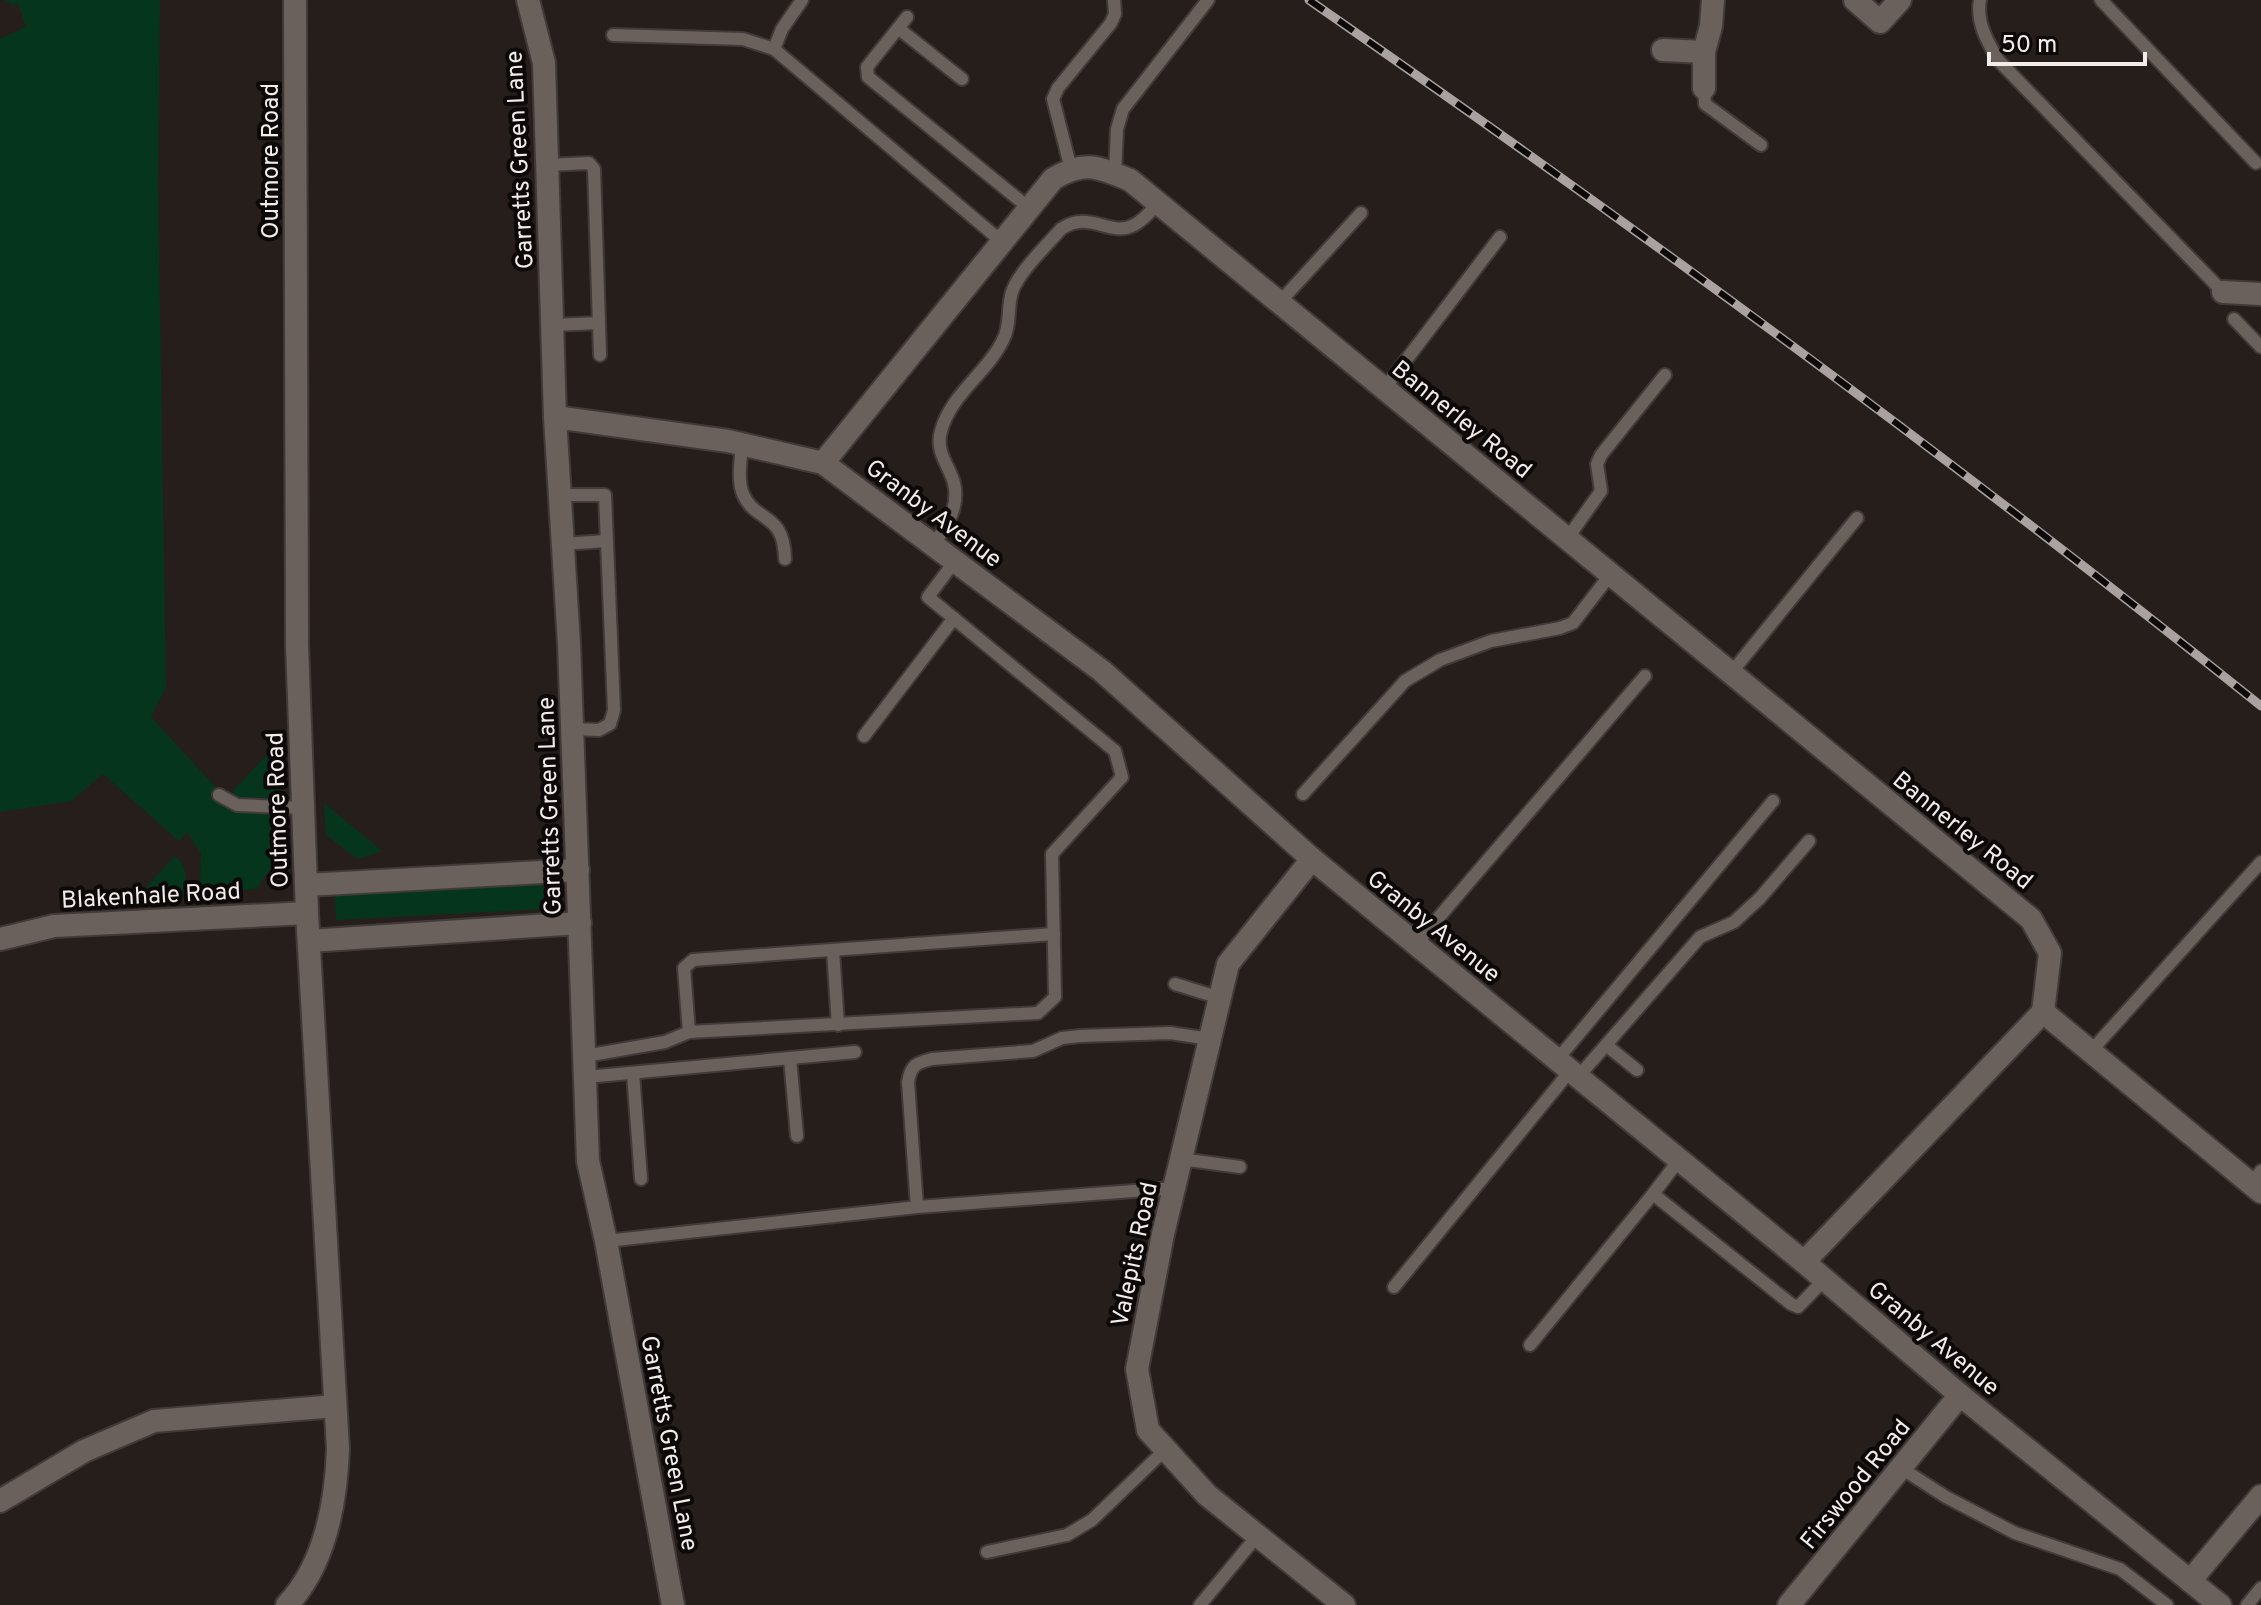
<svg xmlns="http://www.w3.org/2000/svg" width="2261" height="1605" font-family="Overpass,sans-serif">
	<rect width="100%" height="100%" fill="#261e1b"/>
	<!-- green -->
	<g fill="#05361d">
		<path d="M4,0H160L158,185L166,687L151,717L221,793L217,798C236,814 257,812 281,813V855L256,889L200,895L201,853L187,832L179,841L103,774L71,801L0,812V39L26,27L18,3L12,4Z"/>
		<polygon points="281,740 280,798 237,797 232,792"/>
		<polygon points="324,803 382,851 358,859 326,835"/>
		<path d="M175,856C188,866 186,880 187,895L137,897Z"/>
		<polygon points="543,882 545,909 336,920 335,893"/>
	</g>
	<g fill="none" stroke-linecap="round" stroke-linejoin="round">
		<defs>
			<g id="service">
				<path d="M1980,0C1976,22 1987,41 1998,60L2223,292"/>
				<polyline points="2101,0 2256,163"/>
				<polyline points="907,17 867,67 868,77 1029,208"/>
				<polyline points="898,28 962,79"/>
				<polyline points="613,35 743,39 774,49 1001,241"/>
				<polyline points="774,49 782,29 802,0"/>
				<polyline points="1704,88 1705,104 1761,145"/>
				<polyline points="547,165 589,163 594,169 600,355"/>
				<polyline points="1071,169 1053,99 1058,88 1111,23 1115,14 1114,0"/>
				<polyline points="1115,175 1117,129 1123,109 1208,0"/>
				<polyline points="1279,303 1361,213"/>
				<polyline points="2234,319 2261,347"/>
				<polyline points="552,325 599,323"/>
				<polyline points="1384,389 1500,237"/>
				<path d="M742,444C741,459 737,480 743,494C755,523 784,511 785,559"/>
				<polyline points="560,495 605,495 614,710 610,724 599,730 573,729"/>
				<polyline points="1567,539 1601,491 1597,464 1601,455 1665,375"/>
				<polyline points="563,544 606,541"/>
				<path d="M933,546C946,526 960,508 954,483C949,465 935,452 941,431C951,394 987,373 1003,340C1011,325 1007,308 1012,292C1018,273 1047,245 1061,229C1090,209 1110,238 1134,225C1144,220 1151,211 1158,203"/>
				<polyline points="1731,673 1857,518"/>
				<polyline points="864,736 954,618"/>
				<polyline points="1303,794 1405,681 1440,660 1491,641 1560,628 1573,623 1610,575"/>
				<polyline points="219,795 237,805 303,808"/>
				<polyline points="1416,944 1645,676"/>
				<polyline points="833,950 838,1025"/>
				<polyline points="1175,984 1220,998"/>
				<polyline points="689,1032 684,968 693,960 1054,934"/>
				<polyline points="1606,1045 1637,1070"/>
				<polyline points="2091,1051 2261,862"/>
				<polyline points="585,1056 665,1042 689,1032 1038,1013 1055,997 1052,854 1122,777 1115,751 928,597 955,561"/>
				<polyline points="790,1058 797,1136"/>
				<polyline points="1557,1060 1773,801"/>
				<polyline points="633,1073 641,1179"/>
				<polyline points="586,1077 855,1052"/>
				<polyline points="1578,1077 1700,937 1734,922 1760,898 1809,841"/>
				<polyline points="1181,1159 1240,1167"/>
				<polyline points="2251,1183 2261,1171"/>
				<polyline points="1653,1194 1679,1160"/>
				<path d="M917,1207L908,1082C911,1065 916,1063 932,1059L1033,1051L1062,1038L1080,1036L1170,1033L1210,1039"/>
				<polyline points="606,1241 917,1207 1174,1188"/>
				<polyline points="1394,1287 1570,1071"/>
				<polyline points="1530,1345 1653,1194 1791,1304 1798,1307 1825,1279"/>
				<polyline points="1901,1468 1946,1497 2015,1533 2120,1569 2167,1605"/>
				<polyline points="987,1552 1067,1535 1092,1520 1166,1449"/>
				<polyline points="1200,1605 1257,1536"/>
				<polyline points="2247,1605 2261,1588"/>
			</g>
			<g id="minor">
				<polyline points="1855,0 1880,22 1900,0"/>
				<polyline points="1663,50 1704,52 1711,26 1713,0"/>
				<polyline points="1704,88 1704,52"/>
				<polyline points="2223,292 2261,294"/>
				<polyline points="555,417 728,441 823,463 1102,671 1312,859 1804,1262 1960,1395 2220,1605"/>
				<path d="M823,463L1053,179C1085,160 1097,167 1130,180L2031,919L2050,953L2043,1012L1804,1262"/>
				<polyline points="1312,859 1228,964 1163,1234 1137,1369 1148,1430 1207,1495 1344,1605"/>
				<polyline points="306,885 578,870"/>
				<polyline points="0,939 54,926 307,913"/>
				<polyline points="309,941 580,923"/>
				<polyline points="2043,1012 2261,1192"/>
				<polyline points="0,1501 84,1451 154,1421 335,1406"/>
				<polyline points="2190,1581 2261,1496"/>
				<path d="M287,1605C325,1565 336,1503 338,1449L307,913L297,645L295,0"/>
				<polyline points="1789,1605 1960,1395"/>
			</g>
			<polyline id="tertiary" points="528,0 544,63 555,417 569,644 588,1161 606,1241 673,1605"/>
		</defs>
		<!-- service casing -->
		<use href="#service" stroke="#413a38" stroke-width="16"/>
		<!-- minor casing -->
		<use href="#minor" stroke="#413a38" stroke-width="26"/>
		<!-- tertiary casing -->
		<use href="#tertiary" stroke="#413a38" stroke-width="26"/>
		<!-- service -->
		<use href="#service" stroke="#6a615d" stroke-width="12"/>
		<!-- minor -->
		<use href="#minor" stroke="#6a615d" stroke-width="22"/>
		<!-- tertiary -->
		<use href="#tertiary" stroke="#6a615d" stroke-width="22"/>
		<defs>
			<path id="rail" d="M1309,0C1633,225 1953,459 2261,706"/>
		</defs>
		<!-- rail casing -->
		<use href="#rail" stroke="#a9a2a0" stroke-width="9"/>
		<!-- rail -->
		<use href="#rail" stroke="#0c0908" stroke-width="6" stroke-dasharray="18" stroke-linecap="butt"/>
	</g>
	<g text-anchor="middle" stroke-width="8" stroke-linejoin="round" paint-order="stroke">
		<!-- street labels -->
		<g font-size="24" fill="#f2ecea" stroke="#0c0908">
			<text transform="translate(519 160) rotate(-93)" y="8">Garretts Green Lane</text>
			<text transform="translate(270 161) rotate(-90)" y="8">Outmore Road</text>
			<text transform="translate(1462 419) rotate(39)" y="8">Bannerley Road</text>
			<text transform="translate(934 513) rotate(37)" y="8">Granby Avenue</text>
			<text transform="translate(549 806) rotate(-92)" y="8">Garretts Green Lane</text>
			<text transform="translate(277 810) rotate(-92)" y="8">Outmore Road</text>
			<text transform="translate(1963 830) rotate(39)" y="8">Bannerley Road</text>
			<text transform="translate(151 895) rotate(-3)" y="8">Blakenhale Road</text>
			<text transform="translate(1434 926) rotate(39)" y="8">Granby Avenue</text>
			<text transform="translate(1134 1254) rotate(-78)" y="8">Valepits Road</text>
			<text transform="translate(1934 1338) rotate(40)" y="8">Granby Avenue</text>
			<text transform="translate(670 1443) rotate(79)" y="8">Garretts Green Lane</text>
			<text transform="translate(1855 1484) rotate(-51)" y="8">Firswood Road</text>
		</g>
	</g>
	<!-- scale -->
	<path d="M1989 52v12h156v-12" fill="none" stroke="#f2ecea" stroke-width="4"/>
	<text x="2001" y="52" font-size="24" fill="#f2ecea" stroke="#0c0908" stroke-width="6" paint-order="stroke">50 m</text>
</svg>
